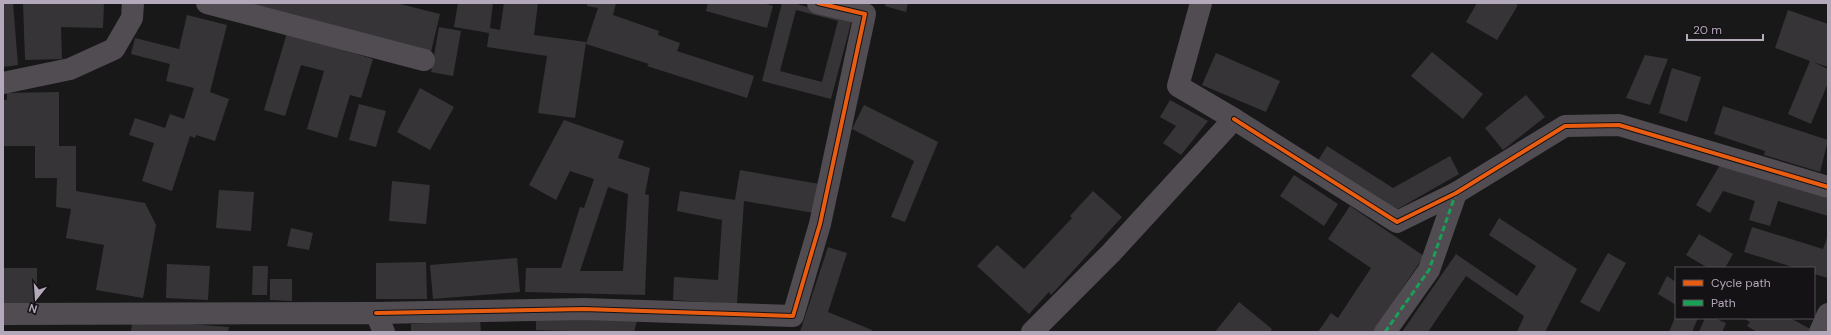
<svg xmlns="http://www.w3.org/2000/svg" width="1831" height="335" font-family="'DM Sans',sans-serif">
	<rect width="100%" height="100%" fill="#191819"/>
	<!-- building -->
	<g fill="#363437" fill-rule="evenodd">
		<polygon points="3,3 13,3 18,65 3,67"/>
		<polygon points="23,3 104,3 103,28 61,27 62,59 25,60"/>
		<polygon points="241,3 396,3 440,14 430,56"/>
		<polygon points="458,3 493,3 490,28 500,30 504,3 538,3 534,35 586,42 575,118 538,113 547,56 487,47 489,33 454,27"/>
		<polygon points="587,3 616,3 613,15 659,31 658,35 680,43 677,51 754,76 747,98 647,66 649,64 586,44 598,8 587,6"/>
		<polygon points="708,3 763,3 773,6 767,28 706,11"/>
		<path d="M782,3H793L852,19L831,99L762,81ZM796,10L838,21L822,82L780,71Z"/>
		<polygon points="886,3 908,3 906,12 885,6"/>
		<polygon points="1477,3 1514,3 1518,5 1497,40 1466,22"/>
		<polygon points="1788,10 1828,24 1828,67 1813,62 1828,69 1828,83 1811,124 1788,114 1810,61 1775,48"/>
		<polygon points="187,15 227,25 210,92 229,99 215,141 196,135 195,138 190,136 172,191 142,181 154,143 129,135 135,118 165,128 170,114 184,119 194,88 166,81 170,64 131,54 135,38 179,49"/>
		<polygon points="439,27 461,31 453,76 431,72"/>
		<polygon points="287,33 373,59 361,98 350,95 337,138 307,129 324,71 301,65 285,116 264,110"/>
		<polygon points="1432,52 1483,94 1463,119 1411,76"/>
		<polygon points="1216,53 1280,81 1266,112 1202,85"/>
		<polygon points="1645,55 1668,59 1650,105 1626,98"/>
		<polygon points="1672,68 1701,77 1687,122 1659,113"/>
		<polygon points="420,88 454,107 430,150 397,132"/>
		<polygon points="59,92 59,146 76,146 76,191 145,203 156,225 143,298 96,290 104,245 66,238 71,209 56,207 57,178 35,178 35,146 3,146 3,100 7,100 7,93"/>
		<polygon points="1526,95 1545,117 1503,150 1485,128"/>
		<polygon points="1170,100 1208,121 1181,155 1163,143 1176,126 1160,117"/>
		<polygon points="359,104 386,111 376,147 349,140"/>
		<polygon points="864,105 938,142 905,222 891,217 914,161 852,129"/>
		<polygon points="1723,106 1828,140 1820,172 1764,155 1765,151 1714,134"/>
		<path d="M564,120L624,141L618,158L650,168L645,194L649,195L645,295L525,292L526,268H561L580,207L584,208L594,179L570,171L556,200L529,185ZM608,187L628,194L623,271H580Z"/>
		<polygon points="1327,146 1393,188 1450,156 1459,174 1389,214 1314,167"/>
		<polygon points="1720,165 1828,198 1828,216 1778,201 1770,226 1749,220 1755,201 1723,191 1710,213 1696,205"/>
		<polygon points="740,170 819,184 814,213 744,201 737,304 673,300 674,277 718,280 722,220 677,211 680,191 735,200"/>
		<polygon points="1294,175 1338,204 1324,226 1280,196"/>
		<polygon points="392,181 430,185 426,224 389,221"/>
		<polygon points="219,190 254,192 251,231 216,228"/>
		<polygon points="1093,191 1122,217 1051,295 1049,292 1029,314 977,266 997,245 1024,269 1072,218 1070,216"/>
		<polygon points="1350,206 1424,256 1373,332 1318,332 1331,313 1338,318 1371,268 1328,239"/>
		<polygon points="1499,218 1577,269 1545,332 1517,332 1524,316 1466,276 1428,332 1402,332 1456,254 1517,296 1536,266 1489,235"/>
		<polygon points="1752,227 1823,249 1828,235 1828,278 1814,274 1814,268 1796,268 1744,252"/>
		<polygon points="291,228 313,233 309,250 287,246"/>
		<polygon points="1699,234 1733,254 1725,268 1708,268 1686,255"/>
		<polygon points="828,247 847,253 828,312 872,330 871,332 800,332"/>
		<polygon points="1608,253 1626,263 1599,312 1580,302"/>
		<polygon points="517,258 520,292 433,299 430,265"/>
		<polygon points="426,262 427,299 376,299 376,263"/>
		<polygon points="167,264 210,266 208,300 166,298"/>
		<polygon points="253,266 268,266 267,295 252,295"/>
		<rect x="3" y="268" width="34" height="35"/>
		<polygon points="1667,276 1676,282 1676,305 1658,294"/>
		<polygon points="270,279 292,279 292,301 270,300"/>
		<polygon points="1239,302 1272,329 1270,332 1215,332"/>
		<polygon points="536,314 638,317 634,332 597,332 536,330"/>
		<polygon points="1676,315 1676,318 1698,318 1692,332 1669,332"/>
		<polygon points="133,316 176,323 229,327 228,332 131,332"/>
		<polygon points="1705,318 1714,318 1726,323 1722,332 1699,332"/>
		<polygon points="1743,318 1790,318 1816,332 1757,332 1747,326 1750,322"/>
		<polygon points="480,320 481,332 411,332 411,324"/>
	</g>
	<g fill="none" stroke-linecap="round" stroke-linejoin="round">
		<!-- minor -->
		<g stroke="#504c52" stroke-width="22">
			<polyline points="207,3 424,60"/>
			<polyline points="3,83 70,69 114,49 132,18 133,3"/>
			<polyline points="1234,119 1397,222 1456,193 1565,126 1619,125 1828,187"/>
			<polyline points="376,313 584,309 793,316 820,224 865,14 818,3"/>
			<polyline points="3,314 376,313 384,332"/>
			<polyline points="1032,332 1111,253 1234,119 1178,86 1201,3"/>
			<polyline points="1385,332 1429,270 1456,193"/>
			<polyline points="1820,332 1828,314"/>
		</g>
		<!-- quiet -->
		<polyline stroke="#1a9f57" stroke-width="3" stroke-dasharray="6 3" stroke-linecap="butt" points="1385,332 1429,270 1456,193"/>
		<defs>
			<g id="cycleway">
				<polyline points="1234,119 1397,222 1456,193 1565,126 1619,125 1828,187"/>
				<polyline points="376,313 584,309 793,316 820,224 865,14 818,3"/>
			</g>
		</defs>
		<!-- cycleway casing -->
		<use href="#cycleway" stroke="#151215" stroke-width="6"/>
		<!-- cycleway -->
		<use href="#cycleway" stroke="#e95d12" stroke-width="4"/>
	</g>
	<!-- border -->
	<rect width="1831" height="335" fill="none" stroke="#b4a8bb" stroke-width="8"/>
	<!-- legend -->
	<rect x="1675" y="267" width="140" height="52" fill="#151215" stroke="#554e57"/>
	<rect x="1683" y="280" width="20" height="6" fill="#e95d12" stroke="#554e57"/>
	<text x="1711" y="287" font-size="12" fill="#b4a8bb">Cycle path</text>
	<rect x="1683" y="300" width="20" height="6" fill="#1a9f57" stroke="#554e57"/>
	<text x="1711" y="307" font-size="12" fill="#b4a8bb">Path</text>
	<!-- north arrow -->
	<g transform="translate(36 299) rotate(197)" stroke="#151215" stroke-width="3" paint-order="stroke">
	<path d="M0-3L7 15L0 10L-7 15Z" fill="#b4a8bb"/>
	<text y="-6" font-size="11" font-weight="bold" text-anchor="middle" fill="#b4a8bb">N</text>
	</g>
	<!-- scale -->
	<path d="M1687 34v6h76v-6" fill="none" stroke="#b4a8bb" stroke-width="2"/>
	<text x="1693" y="34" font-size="12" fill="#b4a8bb" stroke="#151215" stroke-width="3" paint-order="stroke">20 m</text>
</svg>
